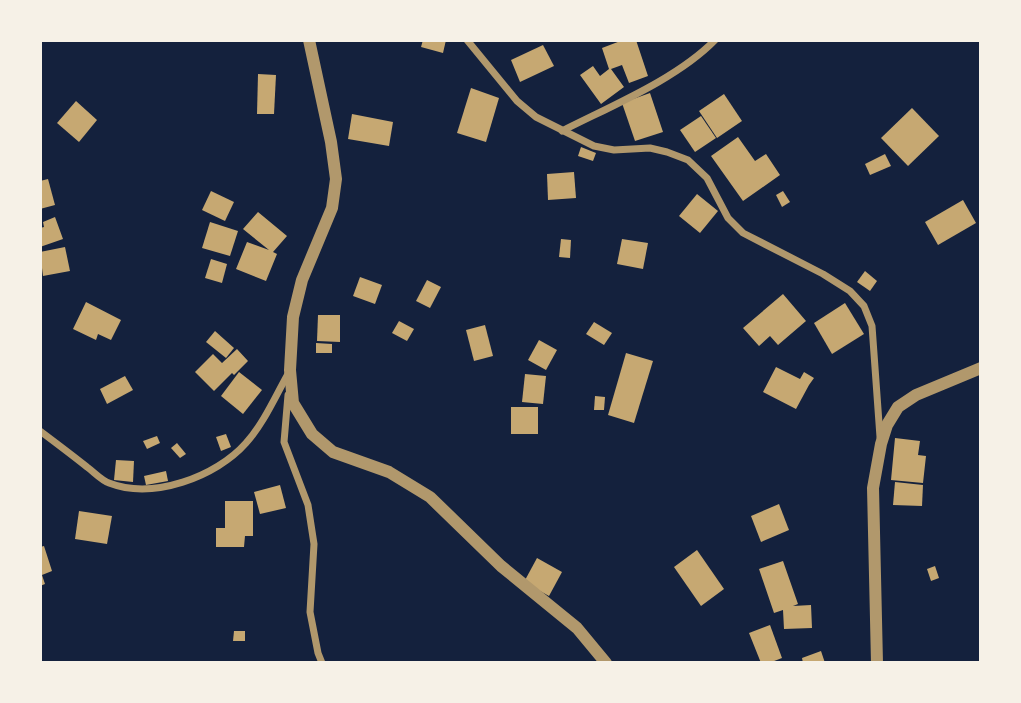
<svg xmlns="http://www.w3.org/2000/svg" width="1021" height="703" font-family="'Roboto Serif',serif">
	<rect width="100%" height="100%" fill="#14213d"/>
	<!-- building -->
	<g fill="#c6a872">
		<polygon points="423,40 446,40 443,53 421,47"/>
		<polygon points="623,40 636,40 648,76 629,83 622,65 611,69 624,87 601,104 580,75 593,66 600,76 609,69 602,48"/>
		<polygon points="543,45 554,66 520,82 511,60"/>
		<polygon points="258,74 276,75 274,114 257,114"/>
		<polygon points="471,88 499,98 486,142 457,133"/>
		<polygon points="650,93 663,132 635,141 622,103"/>
		<polygon points="724,94 742,121 717,138 699,111"/>
		<polygon points="76,101 97,120 79,142 57,123"/>
		<polygon points="912,108 939,136 908,166 881,138"/>
		<polygon points="352,114 393,122 389,146 348,139"/>
		<polygon points="701,116 716,138 695,152 680,130"/>
		<polygon points="738,137 755,161 766,154 780,175 743,201 711,156"/>
		<polygon points="581,147 596,153 593,161 578,156"/>
		<polygon points="885,154 891,166 870,175 865,164"/>
		<polygon points="574,172 576,198 548,200 547,174"/>
		<polygon points="48,179 55,205 40,209 40,181"/>
		<polygon points="211,191 234,202 225,221 202,210"/>
		<polygon points="783,191 790,202 782,207 776,195"/>
		<polygon points="697,194 718,211 700,233 679,216"/>
		<polygon points="963,200 976,223 938,245 925,222"/>
		<polygon points="258,212 287,236 273,252 277,254 266,281 236,269 247,242 269,250 243,229"/>
		<polygon points="55,217 63,239 40,247 40,228 44,227 43,222"/>
		<polygon points="210,222 238,231 230,256 202,248"/>
		<polygon points="561,239 571,240 570,258 559,257"/>
		<polygon points="622,239 648,243 643,269 617,264"/>
		<polygon points="65,247 70,271 43,276 40,252"/>
		<polygon points="211,259 227,264 222,283 205,278"/>
		<polygon points="865,271 877,281 870,291 857,282"/>
		<polygon points="360,277 382,285 375,304 353,296"/>
		<polygon points="427,280 441,287 430,308 416,301"/>
		<polygon points="783,294 806,321 778,345 770,336 759,346 743,328"/>
		<polygon points="86,302 121,320 111,340 98,334 96,340 73,329"/>
		<polygon points="845,303 864,334 832,354 814,323"/>
		<polygon points="318,315 340,315 340,342 317,341"/>
		<polygon points="399,321 414,329 407,341 392,333"/>
		<polygon points="594,322 612,333 604,345 586,334"/>
		<polygon points="485,325 493,356 474,361 466,330"/>
		<polygon points="215,331 234,348 226,358 206,342"/>
		<polygon points="539,340 557,350 546,370 528,360"/>
		<polygon points="316,343 332,344 332,353 316,353"/>
		<polygon points="237,349 248,361 234,375 232,373 214,391 195,372 213,354 222,363"/>
		<polygon points="626,353 653,361 634,423 608,415"/>
		<polygon points="776,367 800,379 804,372 814,378 809,385 796,409 763,392"/>
		<polygon points="239,372 262,390 243,414 221,396"/>
		<polygon points="525,374 546,376 543,404 522,402"/>
		<polygon points="125,376 133,390 107,404 100,389"/>
		<polygon points="595,396 605,397 604,410 594,410"/>
		<rect x="511" y="407" width="27" height="27"/>
		<polygon points="226,434 231,447 221,451 216,437"/>
		<polygon points="157,436 160,443 147,449 143,441"/>
		<polygon points="895,438 920,441 918,455 926,456 923,483 891,480"/>
		<polygon points="177,443 186,454 180,458 171,448"/>
		<polygon points="116,460 134,461 133,482 114,480"/>
		<polygon points="166,471 168,481 146,485 144,476"/>
		<polygon points="895,482 923,485 922,506 893,505"/>
		<polygon points="280,485 286,508 260,514 254,492"/>
		<polygon points="225,501 253,501 253,536 245,536 244,547 216,547 216,528 225,528"/>
		<polygon points="779,504 789,530 761,542 751,516"/>
		<polygon points="79,511 112,516 107,544 75,539"/>
		<polygon points="44,546 52,571 42,575 45,584 40,586 40,547"/>
		<polygon points="697,550 724,589 701,606 674,567"/>
		<polygon points="537,558 562,572 549,596 524,582"/>
		<polygon points="783,561 798,604 793,606 811,605 812,628 784,629 783,610 774,613 759,569"/>
		<polygon points="935,566 939,578 931,581 927,569"/>
		<polygon points="770,625 782,658 769,663 761,663 749,633"/>
		<polygon points="234,631 245,631 245,641 233,641"/>
		<polygon points="821,651 825,663 803,663 802,658"/>
	</g>
	<g fill="none" stroke-linecap="round" stroke-linejoin="round">
		<!-- minor -->
		<g stroke="#b1986c" stroke-width="7">
			<polyline points="467,40 517,101 536,117 594,146 614,150 650,148 667,152 688,160 707,178 728,218 743,233 823,274 850,291 864,306 872,326 880,437"/>
			<path d="M562,131C611,106 677,79 715,40"/>
			<polyline points="288,395 284,442 308,505 314,544 310,612 318,653 322,663"/>
			<path d="M40,431C56,443 72,455 87,467C94,472 101,480 109,483C153,500 216,477 246,443C264,423 275,397 288,374"/>
		</g>
		<!-- tertiary -->
		<g stroke="#b1986c" stroke-width="12">
			<polyline points="309,40 331,142 336,179 332,208 302,280 293,317 290,370 293,403 312,434 333,452 389,472 430,497 501,566 577,628 606,663"/>
			<polyline points="877,663 873,488 881,444 887,425 898,407 916,395 981,368"/>
		</g>
	</g>
	<!-- border -->
	<rect width="1021" height="703" fill="none" stroke="#f6f1e7" stroke-width="84"/>
</svg>
